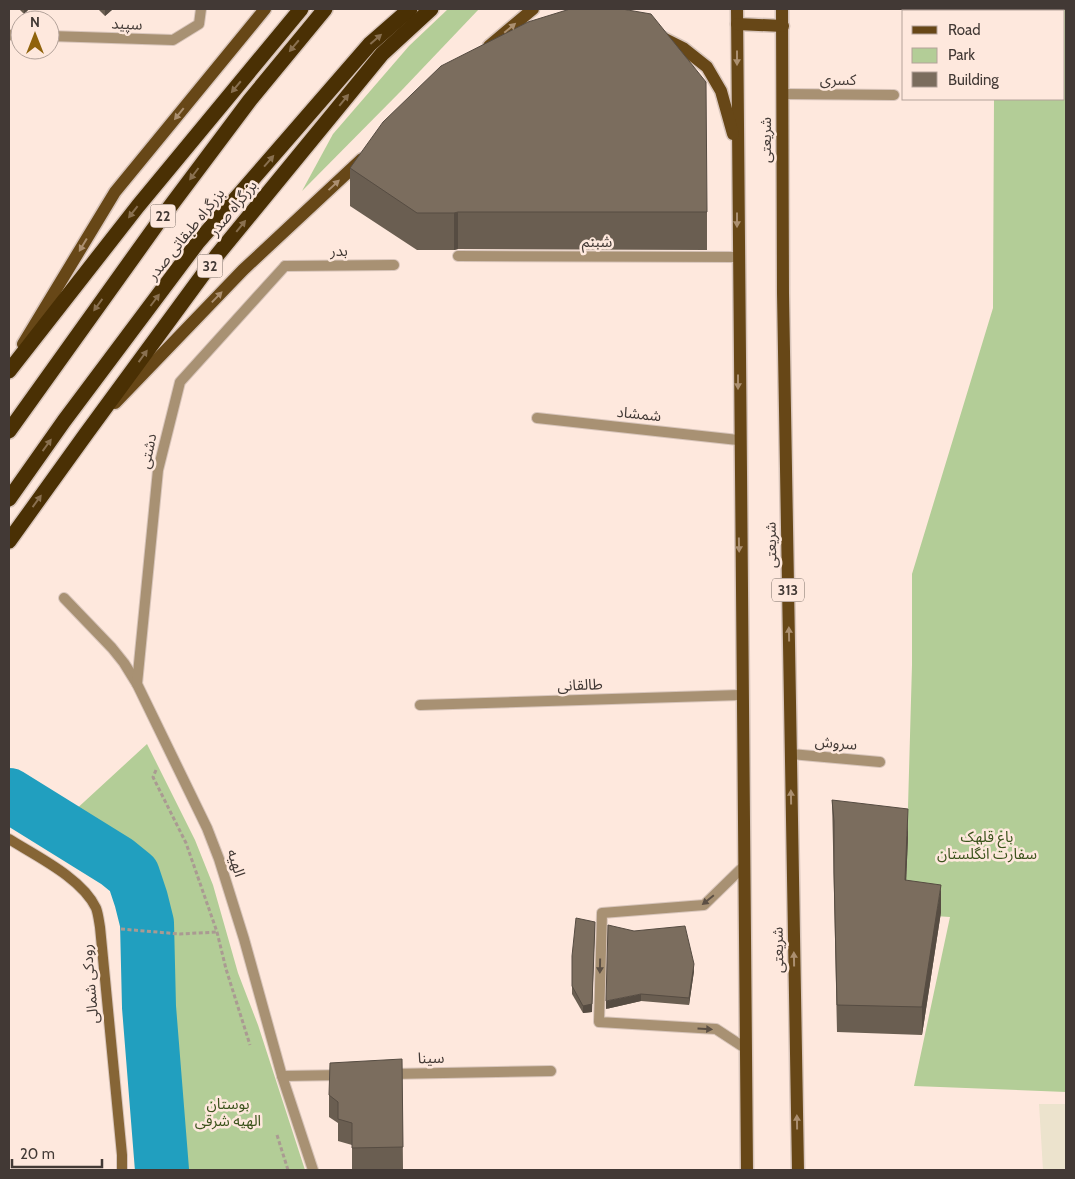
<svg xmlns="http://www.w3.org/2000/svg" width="1075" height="1179" font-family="Cabin,'Noto Sans Arabic',sans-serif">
	<rect width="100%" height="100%" fill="#fee8dd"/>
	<!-- education -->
	<polygon fill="#ece3cd" points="1039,1104 1066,1104 1066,1170 1043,1170"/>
	<!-- green -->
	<g fill="#b3cd97">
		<polygon points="448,9 479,9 401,91 302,191 333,134 409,46"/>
		<polygon points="996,9 1066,9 1066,1092 914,1086 950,917 905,914 912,665 912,574 993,308 994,99 1064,99 1064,11 996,11"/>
		<polygon points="147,744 195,840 213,885 238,973 258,1025 305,1170 181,1170 168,1098 167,967 159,886 149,864 72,813"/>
	</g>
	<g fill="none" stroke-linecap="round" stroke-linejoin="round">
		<!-- river -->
		<polyline stroke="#219fbf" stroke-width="54" points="9,795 117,862 133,875 141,899 147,923 149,1007 162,1170"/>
		<defs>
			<g id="lane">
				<polyline points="783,94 894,95"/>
				<polyline points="285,266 394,265"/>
				<polyline points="791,754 880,762"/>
				<polyline points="743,867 704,905 602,913 599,1022 716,1029 745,1048"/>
			</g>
			<g id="street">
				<polyline points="9,35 20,35"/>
				<polyline points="50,36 173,40 199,24 201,9"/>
				<polyline points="458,256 737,257"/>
				<polyline points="537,418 738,440"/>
				<polyline points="64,598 112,648 124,663 137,684 207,828 219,859 244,939 282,1076 313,1170"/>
				<polyline points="137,684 158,470 180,382 285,266"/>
				<polyline points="420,705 740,695"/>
				<polyline points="390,1074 551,1071"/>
				<polyline points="282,1076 343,1075"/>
			</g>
			<path id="secondary" d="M9,839C36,856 82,878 96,908C98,913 99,921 100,927L122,1155V1170"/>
			<g id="primary">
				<path d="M737,9C737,396 741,783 747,1170"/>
				<polyline points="782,9 783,293 798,1170"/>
				<polyline points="737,24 783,26"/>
				<polyline points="661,37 683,48 707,67 721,91 733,134"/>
				<polyline points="489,46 533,9"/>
				<polyline points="23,344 115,192 265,9"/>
				<polyline points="115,403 243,270 362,159"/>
			</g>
			<g id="highway">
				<polyline points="9,371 138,206 301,9"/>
				<polyline points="9,431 160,220 250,100 325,9"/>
				<polyline points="9,499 64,421 198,242 370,44 410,9"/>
				<polyline points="9,541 86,434 218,254 382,54 431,9"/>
			</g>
		</defs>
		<!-- lane casing -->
		<use href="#lane" stroke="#d8c5bb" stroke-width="12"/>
		<!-- street casing -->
		<use href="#street" stroke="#d8c5bb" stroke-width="12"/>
		<!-- secondary casing -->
		<use href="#secondary" stroke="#d8c5bb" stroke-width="12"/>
		<!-- primary casing -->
		<use href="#primary" stroke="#d8c5bb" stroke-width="15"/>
		<!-- highway casing -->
		<use href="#highway" stroke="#d8c5bb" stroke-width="18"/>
		<!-- path -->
		<g stroke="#aa9a92" stroke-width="3" stroke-dasharray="4 2.5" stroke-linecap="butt">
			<polyline points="156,770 153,777 186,843 217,932 226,969 250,1045"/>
			<polyline points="121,929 180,934 217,932"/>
			<polyline points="277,1135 288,1170"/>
		</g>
		<!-- lane -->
		<use href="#lane" stroke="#a89173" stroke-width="10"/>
		<!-- street -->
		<use href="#street" stroke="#a89173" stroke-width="10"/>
		<!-- secondary -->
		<use href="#secondary" stroke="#866536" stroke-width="10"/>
		<!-- primary -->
		<use href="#primary" stroke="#674717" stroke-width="12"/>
		<!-- highway -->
		<use href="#highway" stroke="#4a3004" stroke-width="15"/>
	</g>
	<!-- wall -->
	<g fill="#6a5e51">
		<polygon points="19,9 29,9 24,14"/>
		<polygon points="98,9 113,9 105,16"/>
		<polygon points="350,168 707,212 707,250 458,249 454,250 417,250 350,206"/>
		<polygon points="832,800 908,837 906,881 941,912 922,1035 837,1032"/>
		<polygon points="572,956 592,1012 583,1013 572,994"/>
		<polygon points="694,971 689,1005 641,1001 606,1009"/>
		<polygon points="402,1059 403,1169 352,1170 352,1145 338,1141 338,1123 329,1117 329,1095"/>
	</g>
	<!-- shaded-wall -->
	<g fill="#564c42">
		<polygon points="24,9 29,9 24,14"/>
		<polygon points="105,9 113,9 105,16"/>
		<polygon points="458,212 458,249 454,250 454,213"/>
		<polygon points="908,809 908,837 905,908 905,880"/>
		<polygon points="941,885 941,912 922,1035 922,1007"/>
		<polygon points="595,922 592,1012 583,1013 583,1006"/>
		<polygon points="694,964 694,971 689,1005 689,998"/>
		<polygon points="641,994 641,1001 606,1009 606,1001"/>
	</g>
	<!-- building -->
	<g fill="#7b6d5e" stroke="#564c42">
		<polygon points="570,9 622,9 651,14 706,82 707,212 458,212 454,213 417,213 350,168 383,122 441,66 528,22"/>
		<polygon points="832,800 908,809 905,880 941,885 922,1007 837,1005 834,872 834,821"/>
		<polygon points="576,918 595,922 592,1004 583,1006 572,986 572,956"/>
		<polygon points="608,925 634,931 685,926 694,964 689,998 641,994 606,1001"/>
		<polygon points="402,1059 403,1147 352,1148 352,1123 338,1119 338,1102 329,1095 330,1063"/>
	</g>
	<!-- one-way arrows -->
	<defs><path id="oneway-solid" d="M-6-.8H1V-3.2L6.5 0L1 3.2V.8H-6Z" transform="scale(1.25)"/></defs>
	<g fill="#ab8f70">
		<use href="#oneway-solid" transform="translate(510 28) rotate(-40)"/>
		<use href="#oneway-solid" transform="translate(737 58) rotate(90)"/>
		<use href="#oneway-solid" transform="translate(179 114) rotate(129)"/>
		<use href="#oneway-solid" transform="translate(334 185) rotate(-43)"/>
		<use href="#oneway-solid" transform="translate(737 220) rotate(90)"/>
		<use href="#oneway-solid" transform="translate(83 245) rotate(121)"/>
		<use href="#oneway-solid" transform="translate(217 297) rotate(-46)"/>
		<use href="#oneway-solid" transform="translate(738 382) rotate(90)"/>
		<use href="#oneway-solid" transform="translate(739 545) rotate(89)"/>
		<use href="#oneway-solid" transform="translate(789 634) rotate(-91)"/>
		<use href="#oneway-solid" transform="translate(791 797) rotate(-91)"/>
		<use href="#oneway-solid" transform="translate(794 959) rotate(-91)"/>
		<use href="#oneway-solid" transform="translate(797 1122) rotate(-91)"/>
	</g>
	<g fill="#897050">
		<use href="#oneway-solid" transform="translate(376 39) rotate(-41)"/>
		<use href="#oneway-solid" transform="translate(294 46) rotate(130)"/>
		<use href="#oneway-solid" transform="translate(236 87) rotate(130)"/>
		<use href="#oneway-solid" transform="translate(344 100) rotate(-51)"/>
		<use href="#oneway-solid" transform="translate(269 161) rotate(-49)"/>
		<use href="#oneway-solid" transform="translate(194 174) rotate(127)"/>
		<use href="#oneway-solid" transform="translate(133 212) rotate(128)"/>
		<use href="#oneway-solid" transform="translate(241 226) rotate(-51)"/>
		<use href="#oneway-solid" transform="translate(155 300) rotate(-53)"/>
		<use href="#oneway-solid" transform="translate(98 305) rotate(126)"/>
		<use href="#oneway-solid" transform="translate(143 356) rotate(-54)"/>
		<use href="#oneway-solid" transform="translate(47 445) rotate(-54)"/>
		<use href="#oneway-solid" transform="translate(37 501) rotate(-54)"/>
	</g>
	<g fill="#5c4f44">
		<use href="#oneway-solid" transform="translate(708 900) rotate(141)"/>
		<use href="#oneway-solid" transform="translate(600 966) rotate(91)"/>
		<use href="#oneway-solid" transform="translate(705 1029) rotate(3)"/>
	</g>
	<g text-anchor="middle" stroke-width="5" stroke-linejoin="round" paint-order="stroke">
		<!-- shield labels -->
		<g fill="#fee8dd" stroke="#7a6e67" stroke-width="1">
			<rect x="150.5" y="204.5" width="25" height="23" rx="4"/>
			<rect x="197.5" y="254.5" width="25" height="23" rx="4"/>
			<rect x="772" y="578.5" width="32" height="23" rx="4"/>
		</g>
		<g font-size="14" font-weight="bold" fill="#423935">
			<text x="163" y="221">22</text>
			<text x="210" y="271">32</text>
			<text x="788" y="595">313</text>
		</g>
		<!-- street labels -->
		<g font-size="15" fill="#423935" stroke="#fee8dd">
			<text transform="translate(127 24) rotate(2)" y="5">سپید</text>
			<text x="838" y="85">کسری</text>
			<text transform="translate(766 140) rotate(-90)" y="5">شریعتی</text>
			<text transform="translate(233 208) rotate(-51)" y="5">بزرگراه صدر</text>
			<text transform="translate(186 234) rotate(-51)" y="5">بزرگراه طبقاتی صدر</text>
			<text x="597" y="247">شبنم</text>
			<text x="339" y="256">بدر</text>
			<text transform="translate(639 414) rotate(6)" y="5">شمشاد</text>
			<text transform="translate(148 451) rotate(-78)" y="5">دشتی</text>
			<text transform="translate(771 545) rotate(-91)" y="5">شریعتی</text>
			<text transform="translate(580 685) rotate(-2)" y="5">طالقانی</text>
			<text transform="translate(836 743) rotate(5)" y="5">سروش</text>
			<text transform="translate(236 863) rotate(72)" y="5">الهیه</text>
			<text transform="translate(778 950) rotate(-91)" y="5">شریعتی</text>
			<text transform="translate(90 984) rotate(-95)" y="5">رودکی شمالی</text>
			<text transform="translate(431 1058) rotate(-1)" y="5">سینا</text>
		</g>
		<!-- park labels -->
		<g font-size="15" fill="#3c531c" stroke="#fee8dd">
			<text x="987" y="842">باغ قلهک<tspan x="987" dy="17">سفارت انگلستان</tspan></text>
			<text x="228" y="1109">بوستان<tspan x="228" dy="17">الهیه شرقی</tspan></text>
		</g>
	</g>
	<!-- border -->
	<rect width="1075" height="1179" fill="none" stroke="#423935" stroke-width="20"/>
	<!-- legend -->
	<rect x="902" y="10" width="162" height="90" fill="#fee8dd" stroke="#b3a29a"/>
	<rect x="912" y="26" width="25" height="8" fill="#674717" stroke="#b3a29a"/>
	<text x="948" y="35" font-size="15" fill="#423935">Road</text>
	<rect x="912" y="48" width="25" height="15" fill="#b3cd97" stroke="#b3a29a"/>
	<text x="948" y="60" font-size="15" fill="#423935">Park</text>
	<rect x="912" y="72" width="25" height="15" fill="#7b6d5e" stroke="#b3a29a"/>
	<text x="948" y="85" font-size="15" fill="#423935">Building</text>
	<!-- north arrow -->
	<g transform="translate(35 35)"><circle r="24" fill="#fee8dd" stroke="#b3a29a"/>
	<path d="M0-4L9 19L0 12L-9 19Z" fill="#90630c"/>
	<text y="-8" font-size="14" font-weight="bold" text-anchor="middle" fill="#423935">N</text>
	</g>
	<!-- scale -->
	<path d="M12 1159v8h90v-8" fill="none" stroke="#423935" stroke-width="2.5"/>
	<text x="20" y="1159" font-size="15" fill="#423935" stroke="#fee8dd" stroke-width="4" paint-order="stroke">20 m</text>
</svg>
